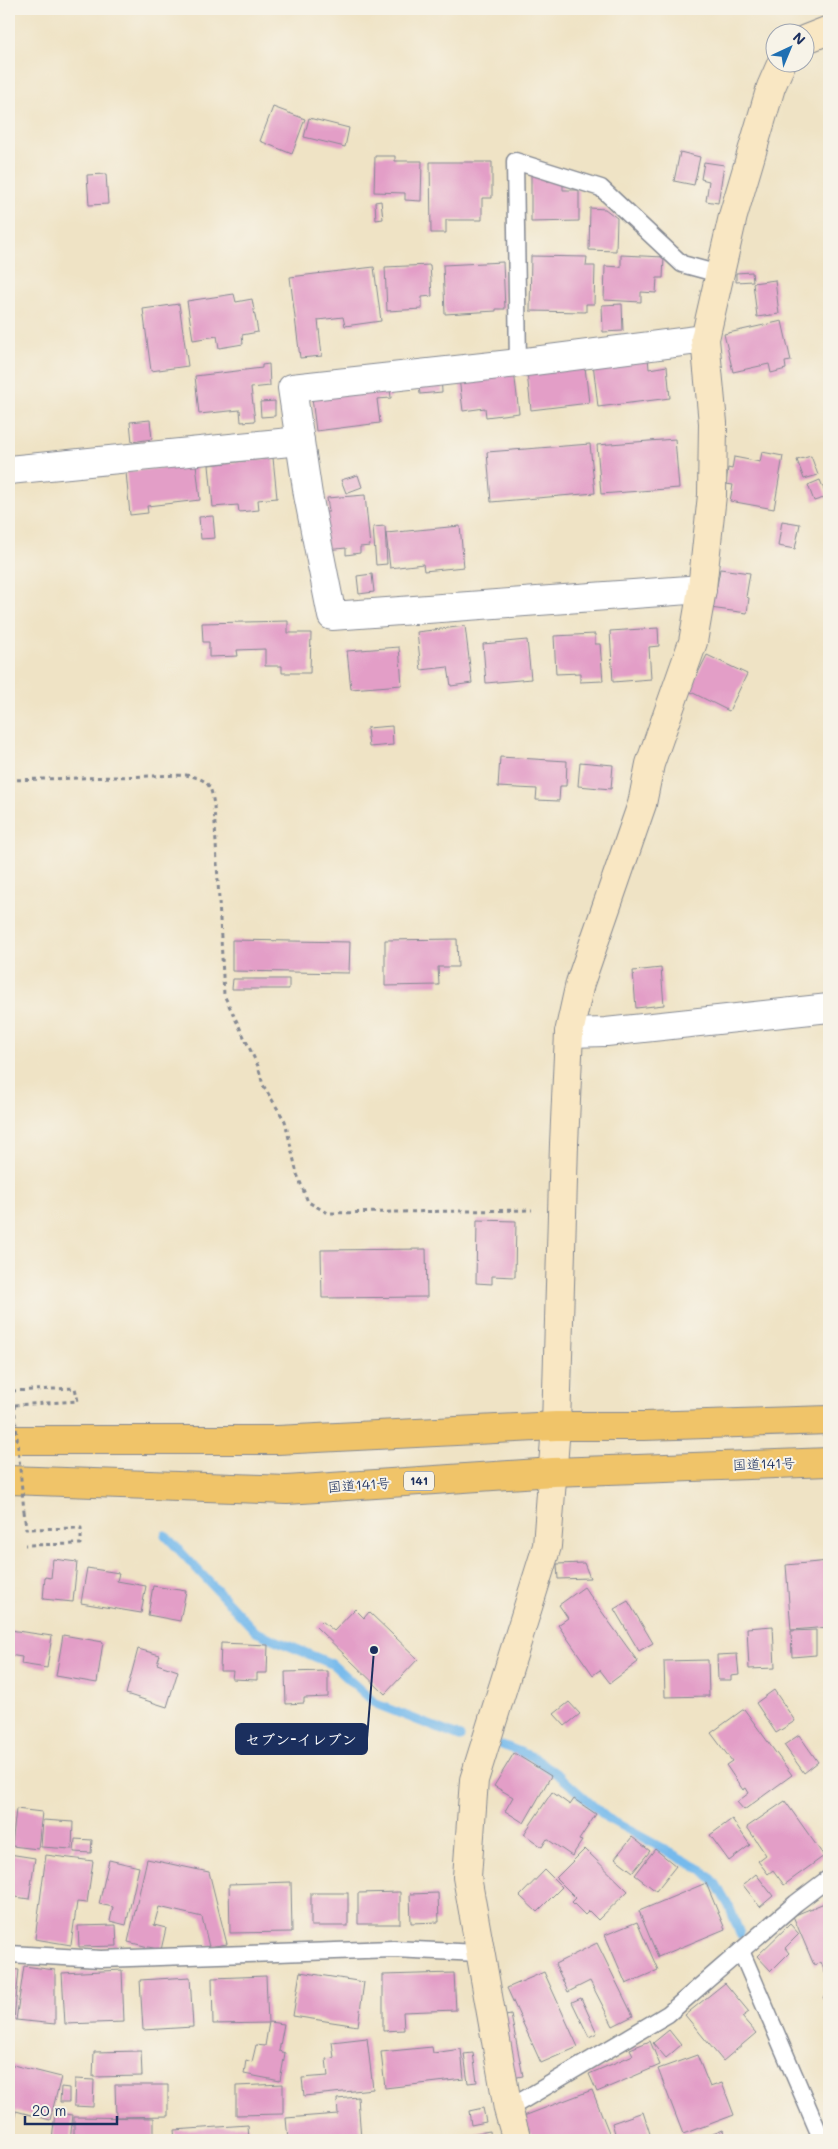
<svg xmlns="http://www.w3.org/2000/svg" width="838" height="2149" font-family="Mali,'Klee One',sans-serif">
	<rect width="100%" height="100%" fill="#f7f3e8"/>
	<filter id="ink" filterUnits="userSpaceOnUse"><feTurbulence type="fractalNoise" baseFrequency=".02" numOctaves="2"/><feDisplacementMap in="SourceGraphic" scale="10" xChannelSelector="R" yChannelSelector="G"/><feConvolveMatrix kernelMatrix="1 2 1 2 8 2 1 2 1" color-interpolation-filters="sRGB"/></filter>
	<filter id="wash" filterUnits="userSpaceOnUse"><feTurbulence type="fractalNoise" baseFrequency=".0096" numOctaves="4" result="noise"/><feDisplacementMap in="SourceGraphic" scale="20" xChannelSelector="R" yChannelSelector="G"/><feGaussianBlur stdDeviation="1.12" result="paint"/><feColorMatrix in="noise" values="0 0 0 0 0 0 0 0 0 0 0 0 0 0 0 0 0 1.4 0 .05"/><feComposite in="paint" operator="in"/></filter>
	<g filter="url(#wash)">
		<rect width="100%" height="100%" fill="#efe3c5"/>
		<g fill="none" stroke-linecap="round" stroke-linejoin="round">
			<!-- stream -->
			<g stroke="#76baec" stroke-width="9">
				<polyline points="165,1535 256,1632 332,1664 376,1704 460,1737"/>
				<polyline points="502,1745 533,1757 561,1777 607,1818 702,1870 716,1884 729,1906 740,1934"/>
			</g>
		</g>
		<g id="blocks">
			<!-- building -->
			<g fill="#e39ec7">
				<polygon points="273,107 305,119 292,154 260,141"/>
				<polygon points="309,118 349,128 345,147 304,137"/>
				<polygon points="680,152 700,157 694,185 674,181"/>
				<polygon points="375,156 395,156 395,161 422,161 421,201 405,200 405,193 374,192"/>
				<polygon points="430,162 492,162 492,198 482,198 482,220 446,220 446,233 431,233"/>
				<polygon points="704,162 724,165 718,203 706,201 709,181 701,179"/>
				<polygon points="531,172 547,172 547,181 563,181 563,190 579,190 579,221 531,222"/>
				<polygon points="106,174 108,204 89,205 87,175"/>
				<polygon points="381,201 383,219 376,220 375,202"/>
				<polygon points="590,208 605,209 617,218 616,251 589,250"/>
				<polygon points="621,255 664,257 663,278 657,278 656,293 641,292 641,302 604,300 605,266 621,267"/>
				<polygon points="531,256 587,257 586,266 595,266 594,304 586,304 586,312 530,311"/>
				<polygon points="503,262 505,309 496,309 496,311 445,314 443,265"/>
				<polygon points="430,265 432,296 422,297 422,309 387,311 385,267"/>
				<polygon points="374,267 381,321 345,326 343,317 318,320 322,356 300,358 290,277"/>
				<polygon points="752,272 753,281 736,282 736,273"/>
				<polygon points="775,280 779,314 757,317 753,283"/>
				<polygon points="234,294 236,302 252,299 258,332 242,335 243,344 219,348 217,336 193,340 187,301"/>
				<polygon points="179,304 188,366 151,371 143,309"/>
				<polygon points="622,304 623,331 603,332 602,305"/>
				<polygon points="782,321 791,361 785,362 786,369 771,373 769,364 733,372 724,334"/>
				<polygon points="648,357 649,369 667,366 670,398 598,407 593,363"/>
				<polygon points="269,364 270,386 251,388 255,421 241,422 240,410 199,414 195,376 262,368 262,365"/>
				<polygon points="585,367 589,403 531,410 527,373"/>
				<polygon points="514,371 519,413 486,417 485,408 463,411 459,378"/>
				<polygon points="441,375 442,392 420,394 418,377"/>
				<polygon points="390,388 391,398 377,399 380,423 316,431 312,398"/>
				<polygon points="275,401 275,416 261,417 260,402"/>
				<polygon points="150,420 152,439 132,442 130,422"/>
				<polygon points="675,439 679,488 601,494 597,445"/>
				<polygon points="590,444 595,493 491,502 487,452"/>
				<polygon points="762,452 783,456 774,509 730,501 733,485 726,484 728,468 732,469 734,457 760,462"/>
				<polygon points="811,456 818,475 804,479 797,460"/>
				<polygon points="273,458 277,498 258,500 259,510 239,512 238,505 213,507 209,465"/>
				<polygon points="196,464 200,500 147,506 148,513 130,515 126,472"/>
				<polygon points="358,475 362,487 346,493 341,480"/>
				<polygon points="820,480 827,497 814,501 808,485"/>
				<polygon points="365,495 370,546 360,547 360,553 346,555 346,548 326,550 322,512 329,512 327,498"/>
				<polygon points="213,516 215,538 201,539 199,517"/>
				<polygon points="782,521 800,524 795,549 778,546"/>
				<polygon points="385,526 387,564 376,565 373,527"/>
				<polygon points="460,526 464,567 424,571 423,564 390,568 386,533"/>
				<polygon points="720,569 750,573 746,597 749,598 747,613 710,608 713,586 717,586"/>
				<polygon points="372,574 374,592 359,594 357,576"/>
				<polygon points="288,621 288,633 311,633 310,673 282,673 282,666 265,666 265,649 237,650 238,656 209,657 209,642 203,642 202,623"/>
				<polygon points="465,626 472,683 451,686 448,667 421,670 417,632"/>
				<polygon points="658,628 659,646 649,647 651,679 613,682 610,631"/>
				<polygon points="595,634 595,644 600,644 603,681 580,682 580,673 556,674 554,636"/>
				<polygon points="527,640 531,679 486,683 483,644"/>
				<polygon points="399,647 402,685 351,689 347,651"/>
				<polygon points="707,655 747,674 729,711 689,691"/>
				<polygon points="392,726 393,745 369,747 367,728"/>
				<polygon points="500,757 567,761 566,786 560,786 559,801 536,800 537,789 498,787"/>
				<polygon points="580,762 613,765 611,789 578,786"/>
				<polygon points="457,939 458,967 438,967 439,985 385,986 385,940"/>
				<polygon points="232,940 350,942 349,973 232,971"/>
				<polygon points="661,968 664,1005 636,1008 633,971"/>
				<polygon points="233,979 289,979 289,989 232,989"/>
				<polygon points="477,1220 516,1221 515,1277 492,1276 492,1284 476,1283"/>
				<polygon points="426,1249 427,1297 322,1298 321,1250"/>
				<polygon points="53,1559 77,1562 73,1602 43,1599 45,1577 51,1578"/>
				<polygon points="829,1561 829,1627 791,1630 786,1565"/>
				<polygon points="584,1563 590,1578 558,1579 557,1564"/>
				<polygon points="87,1568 119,1573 117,1581 146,1586 141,1613 81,1603"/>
				<polygon points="153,1586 186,1591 180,1621 148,1615"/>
				<polygon points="584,1587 638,1662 610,1683 600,1670 593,1675 558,1625 568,1618 559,1605"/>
				<polygon points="628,1601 653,1643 639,1651 614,1609"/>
				<polygon points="355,1609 364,1618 369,1612 418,1659 385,1694 316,1627 322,1621 334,1631"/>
				<polygon points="773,1626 775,1668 749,1669 747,1628"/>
				<polygon points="10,1630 52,1636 47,1668 21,1664 22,1657 9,1655"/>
				<polygon points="816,1630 816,1655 792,1657 791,1631"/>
				<polygon points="63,1635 103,1642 97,1683 56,1676"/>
				<polygon points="221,1643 268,1645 267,1673 257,1673 257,1680 232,1679 233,1671 220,1671"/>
				<polygon points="138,1649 160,1655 157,1664 178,1671 167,1707 126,1694"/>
				<polygon points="737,1654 739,1675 731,1676 731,1680 718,1680 717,1655"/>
				<polygon points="708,1660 709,1696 665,1697 664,1661"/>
				<polygon points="328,1671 328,1697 304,1698 304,1703 286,1704 285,1672"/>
				<polygon points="774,1690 795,1721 776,1733 756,1703"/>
				<polygon points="569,1702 580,1714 565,1726 554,1714"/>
				<polygon points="744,1709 792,1775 744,1810 737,1802 749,1793 746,1788 743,1790 726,1765 732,1761 711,1733"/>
				<polygon points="799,1735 818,1762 804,1773 784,1745"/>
				<polygon points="514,1753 551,1776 524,1823 505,1811 513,1797 494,1786"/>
				<polygon points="552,1792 570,1805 574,1799 596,1814 579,1840 582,1841 572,1856 547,1839 542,1847 524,1834"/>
				<polygon points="785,1801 824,1856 784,1885 773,1870 768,1874 758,1861 766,1855 747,1827"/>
				<polygon points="16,1809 42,1812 38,1849 12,1846"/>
				<polygon points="732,1819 750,1845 729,1861 710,1835"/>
				<polygon points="43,1820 73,1822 72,1849 41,1847"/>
				<polygon points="632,1837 650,1851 633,1872 615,1858"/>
				<polygon points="75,1839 92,1840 91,1853 74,1852"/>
				<polygon points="585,1849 628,1891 598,1920 589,1911 585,1915 572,1902 576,1898 556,1878"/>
				<polygon points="655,1849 676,1866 656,1891 635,1875"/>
				<polygon points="9,1854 35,1858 29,1899 9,1896"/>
				<polygon points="46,1855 93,1861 87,1903 77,1902 71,1945 35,1939"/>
				<polygon points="147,1859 209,1872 227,1944 209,1947 202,1917 159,1907 154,1925 166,1928 161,1950 128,1942"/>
				<polygon points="109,1860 139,1867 126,1925 110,1921 113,1907 99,1904"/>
				<polygon points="545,1870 562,1887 537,1912 520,1896"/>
				<polygon points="756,1874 773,1896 760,1907 743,1885"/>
				<polygon points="291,1882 292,1932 230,1933 229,1884"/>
				<polygon points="706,1883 725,1929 658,1957 639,1911"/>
				<polygon points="400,1892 400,1924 358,1924 358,1893"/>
				<rect x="311" y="1893" width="37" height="33"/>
				<polygon points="438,1893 439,1922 411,1923 410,1894"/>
				<polygon points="829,1901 829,1983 821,1962 814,1965 793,1916"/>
				<polygon points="637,1922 658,1970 626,1984 605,1935"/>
				<polygon points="790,1924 799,1934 785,1948 789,1953 771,1971 757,1956"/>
				<polygon points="116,1925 117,1946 79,1947 78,1926"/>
				<polygon points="597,1943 633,2016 613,2026 590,1981 568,1992 555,1964"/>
				<polygon points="24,1966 55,1970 55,2024 16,2020"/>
				<polygon points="9,1969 19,1970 14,2019 9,2019"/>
				<polygon points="122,1970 124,2022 65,2024 62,1973"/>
				<polygon points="300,1972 364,1982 358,2026 293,2016"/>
				<polygon points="544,1972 578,2047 541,2063 507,1988"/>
				<polygon points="454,1973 456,2010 403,2012 404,2030 383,2031 383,1975"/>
				<polygon points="266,1976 268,2023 213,2024 212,1978"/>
				<polygon points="190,1977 193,2027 143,2030 140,1980"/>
				<polygon points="725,1983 749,2012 742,2017 756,2033 723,2061 685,2015"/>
				<polygon points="829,1994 829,2009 823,1997"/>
				<polygon points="581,1998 597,2033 589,2037 572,2002"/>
				<polygon points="511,2015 523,2076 512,2078 500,2017"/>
				<polygon points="269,2022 284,2024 279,2051 285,2053 280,2081 244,2074 246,2060 252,2062 256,2045 265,2046"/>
				<polygon points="669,2030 681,2045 666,2058 653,2043"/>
				<polygon points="367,2038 373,2089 304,2096 302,2078 328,2076 326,2059 334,2058 332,2042"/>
				<polygon points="650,2041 660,2065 597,2092 589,2074 633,2055 630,2049"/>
				<polygon points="432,2047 433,2053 461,2049 464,2079 385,2088 381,2052"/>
				<polygon points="141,2051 142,2076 93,2077 94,2052"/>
				<polygon points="473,2053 477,2082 468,2083 464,2054"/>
				<polygon points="697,2055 710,2087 722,2083 734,2115 683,2134 658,2069"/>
				<polygon points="9,2064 61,2077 50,2120 16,2111 14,2121 9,2120"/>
				<polygon points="75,2079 94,2080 93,2107 74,2106"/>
				<polygon points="283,2084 283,2114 236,2115 236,2086"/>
				<polygon points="115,2085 168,2085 168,2116 116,2117"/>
				<polygon points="61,2087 69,2088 69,2102 60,2102"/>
				<polygon points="592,2090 612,2140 533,2140 524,2116"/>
				<polygon points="358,2097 361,2139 288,2140 286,2118 338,2114 337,2099"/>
				<polygon points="483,2108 486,2122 471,2125 469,2111"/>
				<polygon points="643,2112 652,2140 617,2140 612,2123"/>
				<polygon points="55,2113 73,2115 70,2140 52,2140"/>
				<polygon points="74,2117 154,2118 154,2140 74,2140"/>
				<polygon points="248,2125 249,2140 175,2140 174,2130"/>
				<polygon points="723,2130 727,2140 698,2140"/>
				<polygon points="490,2131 491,2140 440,2140 440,2139"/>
			</g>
		</g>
	</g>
	<g filter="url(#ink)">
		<use href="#blocks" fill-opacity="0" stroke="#858992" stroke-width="1"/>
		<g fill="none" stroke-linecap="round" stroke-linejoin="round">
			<defs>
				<g id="service">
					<polyline points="518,363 515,161 601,188 682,264 719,274"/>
					<polyline points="741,1951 822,2140"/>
					<polyline points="9,1954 101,1959 393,1949 479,1953"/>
					<polyline points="508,2109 668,2014 796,1903 829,1878"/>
				</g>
				<g id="minor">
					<polyline points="9,470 300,441"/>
					<polyline points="702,589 332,616 308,495 292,388 518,363 705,339"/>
					<polyline points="569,1033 606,1032 829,1008"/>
				</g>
				<g id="secondary">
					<polyline points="806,39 829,30"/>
					<polyline points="517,2140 508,2109 467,1877 474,1780 547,1546 556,1426 564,1144 569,1033 580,983 642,804 650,764 693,642 702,589 712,495 713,423 705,339 733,216 771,87 782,62"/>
				</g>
				<g id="trunk">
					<polyline points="9,1440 277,1440 556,1426 644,1426 829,1420"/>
					<polyline points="9,1480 287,1490 553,1472 829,1462"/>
				</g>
			</defs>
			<!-- service casing -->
			<use href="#service" stroke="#858992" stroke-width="19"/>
			<!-- minor casing -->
			<use href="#minor" stroke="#858992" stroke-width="30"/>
			<!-- secondary casing -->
			<use href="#secondary" stroke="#858992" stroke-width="30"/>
			<!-- trunk casing -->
			<use href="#trunk" stroke="#858992" stroke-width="30"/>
			<!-- path -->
			<g stroke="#858992" stroke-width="3" stroke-dasharray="4 4" stroke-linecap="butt">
				<path d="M9,780L186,775C208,780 211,783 214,806L224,995L258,1066L263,1085L285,1121L297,1174L308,1202L328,1213L532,1210"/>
				<polyline points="12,1391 75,1388 78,1401 14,1405"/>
				<polyline points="24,1511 26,1529 81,1528 81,1544 25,1545"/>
			</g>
			<!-- service -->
			<use href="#service" stroke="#fff" stroke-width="16"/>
			<!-- minor -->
			<use href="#minor" stroke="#fff" stroke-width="28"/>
			<!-- secondary -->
			<use href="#secondary" stroke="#f9e7c3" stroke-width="28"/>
			<!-- trunk -->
			<use href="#trunk" stroke="#f0c469" stroke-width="28"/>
			<!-- path-bridge -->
			<polyline stroke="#858992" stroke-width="3" stroke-dasharray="4 4" stroke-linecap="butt" points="14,1405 24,1511"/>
		</g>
	</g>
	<g text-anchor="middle" stroke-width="4" stroke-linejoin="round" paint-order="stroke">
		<!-- shield labels -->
		<rect fill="#f7f3e8" stroke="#5d6a87" stroke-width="1" x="404" y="1471.5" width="30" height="19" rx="4"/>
		<g font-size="12" font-weight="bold" fill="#1b2f5e">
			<text x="419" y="1485">141</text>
		</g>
		<!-- street labels -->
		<g font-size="14" fill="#1b2f5e" stroke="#f7f3e8">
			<text transform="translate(764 1464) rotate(-2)" y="5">国道141号</text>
			<text transform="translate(359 1485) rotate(-4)" y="5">国道141号</text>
		</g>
	</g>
	<!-- callouts -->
	<path fill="none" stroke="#1b2f5e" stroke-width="2" d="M374 1650L367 1739"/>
	<circle fill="#1b2f5e" stroke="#f7f3e8" stroke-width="2" cx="374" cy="1650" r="5"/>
	<rect fill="#1b2f5e" stroke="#1b2f5e" stroke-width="2" x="236" y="1724" width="131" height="30" rx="5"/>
	<g font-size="15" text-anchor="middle" font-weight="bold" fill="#fff">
		<text x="301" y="1745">セブン-イレブン</text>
	</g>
	<!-- margin -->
	<rect width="838" height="2149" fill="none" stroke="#f7f3e8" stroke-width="30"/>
	<!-- north arrow -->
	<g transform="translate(790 48) rotate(44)"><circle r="24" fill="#f7f3e8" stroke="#9fa5b1"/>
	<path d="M0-4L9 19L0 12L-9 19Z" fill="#1f6fb2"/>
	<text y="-8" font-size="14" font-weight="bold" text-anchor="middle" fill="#1b2f5e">N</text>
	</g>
	<!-- scale -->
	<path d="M25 2116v8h92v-8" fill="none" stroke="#1b2f5e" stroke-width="2.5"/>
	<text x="32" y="2116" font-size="15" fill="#1b2f5e" stroke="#f7f3e8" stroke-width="4" paint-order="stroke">20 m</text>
</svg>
